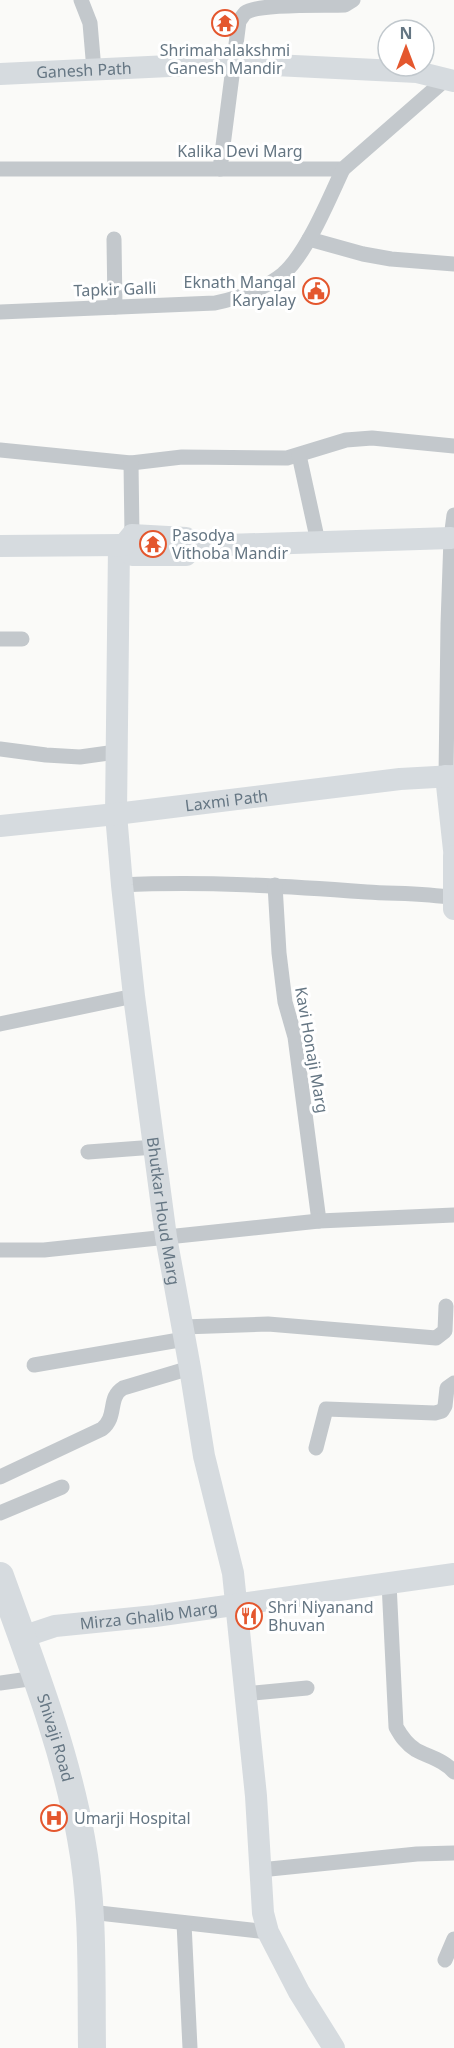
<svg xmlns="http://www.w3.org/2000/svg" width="454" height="2048" font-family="'Noto Sans',sans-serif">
	<rect width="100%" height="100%" fill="#fafaf8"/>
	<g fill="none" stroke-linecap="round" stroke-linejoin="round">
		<!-- street -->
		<g stroke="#c3c8cc" stroke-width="15">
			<polyline points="81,0 90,23 94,70"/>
			<polyline points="0,169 343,169 446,79"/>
			<path d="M220,169L239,21C241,19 243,15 245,13C258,3 326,6 345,5L353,0"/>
			<polyline points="114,239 115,307"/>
			<polyline points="309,239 363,254 391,259 454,264"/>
			<path d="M0,312L215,303C239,298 263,290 283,274C307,253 329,199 343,169"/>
			<polyline points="0,450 131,463 182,457 287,458 346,440 372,438 454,446"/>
			<polyline points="299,455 318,542"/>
			<polyline points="131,463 132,535"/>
			<polyline points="0,639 22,639"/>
			<polyline points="0,749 46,755 80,757 116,752"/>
			<polyline points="446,776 448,624 451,538 454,515"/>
			<path d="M122,885C204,881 285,886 367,892C396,894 425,893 454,898"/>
			<polyline points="275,885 279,953 285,1002 295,1037 319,1221"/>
			<polyline points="0,1024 134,996"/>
			<polyline points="88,1152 155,1147"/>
			<polyline points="0,1250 44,1250 319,1221 454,1215"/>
			<polyline points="183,1327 268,1324 436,1338 445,1331 446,1306"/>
			<polyline points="34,1365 185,1339"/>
			<polyline points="316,1448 326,1409 435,1413 442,1411 445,1406 447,1388 454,1383"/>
			<path d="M0,1477L102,1429C118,1416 107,1398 123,1388L190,1368"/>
			<polyline points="0,1513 62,1487"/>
			<path d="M389,1583L396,1727C401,1736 406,1744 416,1750C429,1757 444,1760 454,1772"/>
			<polyline points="0,1683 36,1678"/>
			<polyline points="244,1694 307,1688"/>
			<polyline points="260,1870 417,1854 454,1853"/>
			<polyline points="90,1912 268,1932"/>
			<polyline points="184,1923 190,2048"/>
			<polyline points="445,1960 454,1939"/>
		</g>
		<!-- secondary -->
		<g stroke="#d6dbdf" stroke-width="22">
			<path id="s1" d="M0,74L233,63L417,72L454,81"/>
			<path id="s2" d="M119,545L116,814L122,885L134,996L166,1237L190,1368L204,1456L233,1573L256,1796L263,1913L268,1932L299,1992L334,2048"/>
			<polyline points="124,545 132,555 186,555 195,546 451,538"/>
			<polyline points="124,545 132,535 186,538 195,546"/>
			<polyline points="0,546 124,545"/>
			<polyline points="446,776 454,850"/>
			<path id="s3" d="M0,826L116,814L400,779L454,776"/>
			<polyline points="454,856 454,909"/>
			<path id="s4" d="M22,1637L55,1626L155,1616L454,1574"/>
		</g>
		<!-- highway -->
		<path stroke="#d6dbdf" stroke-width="28" id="s5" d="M0,1576C31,1662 65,1748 81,1838C94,1907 91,1978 92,2048"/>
	</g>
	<!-- icons -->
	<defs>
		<symbol id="temple-ring" viewBox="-11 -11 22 22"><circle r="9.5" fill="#fff" stroke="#e4572e" stroke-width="1.5"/><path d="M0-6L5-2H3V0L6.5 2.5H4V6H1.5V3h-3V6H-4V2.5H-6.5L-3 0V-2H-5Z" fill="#e4572e"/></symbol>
		<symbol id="civic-ring" viewBox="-11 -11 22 22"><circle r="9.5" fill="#fff" stroke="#e4572e" stroke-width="1.5"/><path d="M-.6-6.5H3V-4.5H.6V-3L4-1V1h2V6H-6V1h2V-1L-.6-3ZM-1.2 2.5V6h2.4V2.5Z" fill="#e4572e"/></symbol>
		<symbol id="restaurant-ring" viewBox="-11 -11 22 22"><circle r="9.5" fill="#fff" stroke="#e4572e" stroke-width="1.5"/><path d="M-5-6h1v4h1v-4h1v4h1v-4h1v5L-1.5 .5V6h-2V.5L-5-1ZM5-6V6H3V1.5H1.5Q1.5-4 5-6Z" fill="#e4572e"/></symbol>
		<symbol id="hospital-ring" viewBox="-11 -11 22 22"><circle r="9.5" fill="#fff" stroke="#e4572e" stroke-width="1.5"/><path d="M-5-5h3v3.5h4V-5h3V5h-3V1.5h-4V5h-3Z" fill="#e4572e"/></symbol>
	</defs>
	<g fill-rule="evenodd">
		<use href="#temple-ring" x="210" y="8" width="30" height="30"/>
		<use href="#civic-ring" x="301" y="276" width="30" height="30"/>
		<use href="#temple-ring" x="138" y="529" width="30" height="30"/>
		<use href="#restaurant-ring" x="234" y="1601" width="30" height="30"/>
		<use href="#hospital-ring" x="39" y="1803" width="30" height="30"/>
	</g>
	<g text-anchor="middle" stroke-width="6" stroke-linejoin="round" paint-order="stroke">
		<!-- poi labels -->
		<g font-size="16" fill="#657683" stroke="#fff" text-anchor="start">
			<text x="225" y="56" text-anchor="middle">Shrimahalakshmi<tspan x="225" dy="18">Ganesh Mandir</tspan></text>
			<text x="296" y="288" text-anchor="end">Eknath Mangal<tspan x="296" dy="18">Karyalay</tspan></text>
			<text x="172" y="541">Pasodya<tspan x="172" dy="18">Vithoba Mandir</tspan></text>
			<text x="268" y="1613">Shri Niyanand<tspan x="268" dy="18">Bhuvan</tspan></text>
			<text x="74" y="1824">Umarji Hospital</text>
		</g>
		<!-- street labels -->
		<g font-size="16" fill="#657683" stroke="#fff">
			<text dy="6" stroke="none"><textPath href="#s1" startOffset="84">Ganesh Path</textPath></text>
			<text x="240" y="157">Kalika Devi Marg</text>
			<text transform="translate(115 289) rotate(-2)" y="6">Tapkir Galli</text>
			<text dy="6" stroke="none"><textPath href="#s3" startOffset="228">Laxmi Path</textPath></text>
			<text transform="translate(312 1050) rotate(80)" y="6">Kavi Honaji Marg</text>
			<text dy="6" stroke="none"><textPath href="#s2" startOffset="669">Bhutkar Houd Marg</textPath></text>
			<text dy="6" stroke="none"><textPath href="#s4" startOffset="129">Mirza Ghalib Marg</textPath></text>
			<text dy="6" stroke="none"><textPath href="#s5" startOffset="171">Shivaji Road</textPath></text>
		</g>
	</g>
	<!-- north arrow -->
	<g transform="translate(406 48)"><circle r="28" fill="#ffffff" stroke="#c1c8cd" stroke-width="1.5"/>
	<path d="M0-4.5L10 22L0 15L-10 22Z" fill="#e4572e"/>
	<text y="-9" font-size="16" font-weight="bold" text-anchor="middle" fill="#657683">N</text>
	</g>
</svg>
